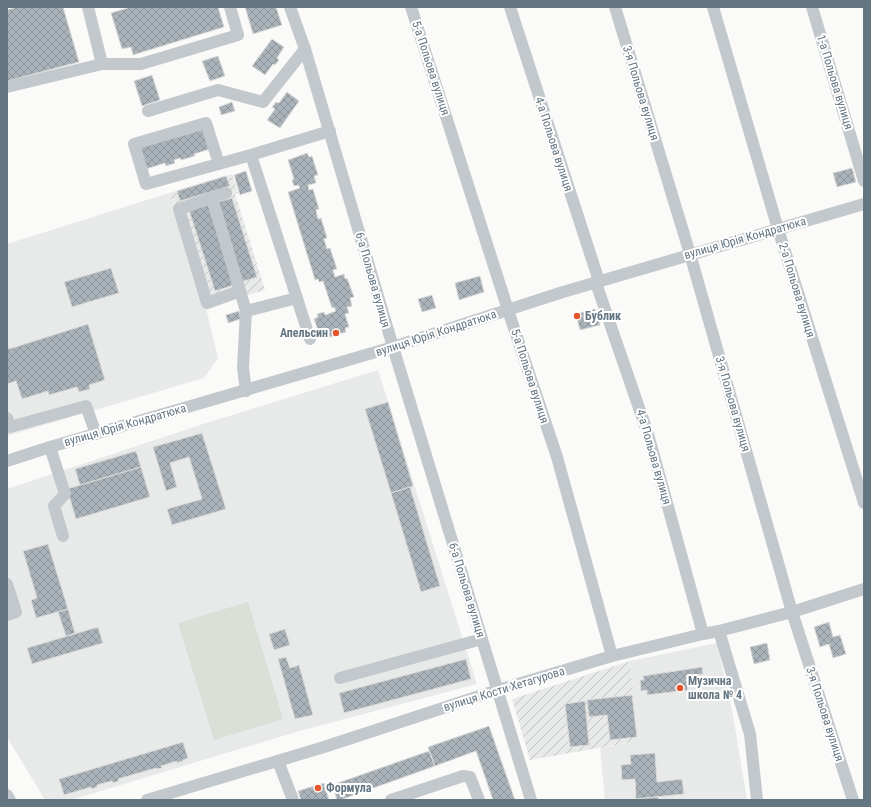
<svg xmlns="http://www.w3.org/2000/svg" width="871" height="807" font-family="'Roboto Condensed',sans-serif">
	<defs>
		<pattern id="industrial-furrows" width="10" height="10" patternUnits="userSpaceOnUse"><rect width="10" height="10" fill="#e8e9e9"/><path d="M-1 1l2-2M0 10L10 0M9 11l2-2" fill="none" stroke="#c0c1c2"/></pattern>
		<pattern id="building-cross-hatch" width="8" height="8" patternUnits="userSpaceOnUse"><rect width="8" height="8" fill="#aab3b9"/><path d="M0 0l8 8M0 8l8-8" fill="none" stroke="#8e969c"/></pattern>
	</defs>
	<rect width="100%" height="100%" fill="#fafaf8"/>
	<!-- built -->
	<g fill="#e8e9e9">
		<polygon points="169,193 206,308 218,358 204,378 7,436 7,244"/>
		<polygon points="378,370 477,684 296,732 71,800 45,800 7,737 7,489 203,424"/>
		<polygon points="717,643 733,715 747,800 605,800 600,748 638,741 630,661"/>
	</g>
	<!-- industrial -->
	<g fill="url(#industrial-furrows)">
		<polygon points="232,174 238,193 235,194 265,290 206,308 169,193"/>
		<polygon points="630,661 638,741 530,760 512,699"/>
	</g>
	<!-- pitch -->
	<polygon fill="#dadfd7" points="248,602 283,719 214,740 178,623"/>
	<!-- building -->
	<g fill="url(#building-cross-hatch)" stroke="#dcdcda">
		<polygon points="17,7 63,7 79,62 7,81 7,10"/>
		<polygon points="131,7 218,7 224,27 133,55 131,47 122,49 111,13"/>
		<polygon points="245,7 276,7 282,25 253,34"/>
		<polygon points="272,39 284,47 277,58 279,60 275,65 273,64 265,75 252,66"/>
		<polygon points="218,56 225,76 210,81 202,61"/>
		<polygon points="152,75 160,100 142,106 134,81"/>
		<polygon points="287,92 299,101 280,128 267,120 275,109 272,107 276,102 279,103"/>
		<polygon points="232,102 235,111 221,115 219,107"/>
		<polygon points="203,127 210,149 194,154 195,156 181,160 180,158 174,160 175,163 166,166 165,163 146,169 139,148"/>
		<polygon points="307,153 309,157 312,156 318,175 314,176 316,183 308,185 309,190 313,189 319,209 316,210 318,219 321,218 327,238 324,239 327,249 330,248 337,269 333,270 335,277 344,274 345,279 347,278 354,297 350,298 352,306 347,307 349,313 345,314 349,327 345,328 346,332 327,338 326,334 320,336 314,319 318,317 317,314 324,312 325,315 336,311 334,307 332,308 323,281 319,282 318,279 315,280 288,192 300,188 298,185 294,186 292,180 294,179 288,160"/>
		<polygon points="852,168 856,182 837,187 833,173"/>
		<polygon points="246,171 252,191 240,195 234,175"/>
		<polygon points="226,176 230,186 180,201 177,191"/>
		<polygon points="232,198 257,277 241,282 215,203"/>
		<polygon points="207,201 234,285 215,291 188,207"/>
		<polygon points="111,268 119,293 72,307 64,282"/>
		<polygon points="480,276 484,292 459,300 455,283"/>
		<polygon points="432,295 436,308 422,312 418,299"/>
		<polygon points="595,309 600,325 580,330 576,314"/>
		<polygon points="239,311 241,319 228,323 226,315"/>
		<polygon points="88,324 105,380 89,385 90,389 79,392 77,387 49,395 48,391 22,399 16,381 7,384 7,344 9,349"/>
		<polygon points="388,402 413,486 391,493 365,409"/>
		<polygon points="202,433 226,509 172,525 167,509 202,499 189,457 170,463 177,487 166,491 153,447"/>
		<polygon points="136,451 141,467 80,485 75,469"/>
		<polygon points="141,467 150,497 76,519 67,489"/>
		<polygon points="410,487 440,586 421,592 391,493"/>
		<polygon points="48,544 68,609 36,618 31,600 37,598 23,551"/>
		<polygon points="68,609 75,633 66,636 58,612"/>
		<polygon points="829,622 833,637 840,635 846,654 833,658 829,644 820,647 814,627"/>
		<polygon points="98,627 103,643 32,664 27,648"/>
		<polygon points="285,629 290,645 274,650 269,634"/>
		<polygon points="767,643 770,660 754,664 750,647"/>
		<polygon points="286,657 290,668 299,665 313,715 295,719 278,659"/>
		<polygon points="466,659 471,679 344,713 339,693"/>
		<polygon points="702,667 703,674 686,676 688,690 647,695 647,690 641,691 640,680 644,680 643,676"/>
		<polygon points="632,695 637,737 610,740 607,715 589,717 587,700"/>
		<polygon points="585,701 589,745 570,747 565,704"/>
		<polygon points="489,726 515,800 493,800 476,751 435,766 428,747"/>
		<polygon points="183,742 188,758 183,760 183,761 177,763 177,761 161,766 162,768 156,769 156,768 118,779 119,781 113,783 112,781 97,785 97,787 92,789 91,787 64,795 59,779"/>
		<polygon points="429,751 435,766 340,800 337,800 332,785"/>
		<polygon points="655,753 657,782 682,779 684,794 636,799 635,779 622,780 621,765 631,764 630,755"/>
		<polygon points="324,783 329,800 301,800 298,791"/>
		<polygon points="658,797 658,800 637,800 636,799"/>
	</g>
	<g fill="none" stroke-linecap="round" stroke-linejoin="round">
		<!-- minor -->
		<g stroke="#c3c8cc" stroke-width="12">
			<polyline points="88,7 102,64"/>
			<polyline points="290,7 305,49 393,347 531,800"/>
			<polyline points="411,7 508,310 557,457 612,656"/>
			<polyline points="510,7 599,281"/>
			<polyline points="615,7 690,254 792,612 853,800"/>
			<polyline points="713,7 778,229 864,503"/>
			<polyline points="812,7 864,181"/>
			<polyline points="7,87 102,64 141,64 238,35 230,7"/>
			<polyline points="148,111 218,90 263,102 305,49"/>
			<polyline points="219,164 206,123 134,144 146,184 251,155"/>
			<polyline points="226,193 179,209 207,303 240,291 246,311"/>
			<polyline points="212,198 240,291"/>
			<polyline points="596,283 648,434 703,634"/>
			<polyline points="310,339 251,155 330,131"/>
			<polyline points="246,391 243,368 246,311 297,298"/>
			<polyline points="7,418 10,427 86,406 96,434"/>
			<polyline points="50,447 65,494 54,506 63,536"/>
			<polyline points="7,461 50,447 393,347 563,292 864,204"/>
			<polyline points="7,584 16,612 7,615"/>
			<polyline points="719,631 750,734 757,800"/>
			<polyline points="340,678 482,639"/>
			<polyline points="278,761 293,800"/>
			<polyline points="7,795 10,800"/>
			<polyline points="147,800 324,747 498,690 612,656 703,634 719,631 792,612 864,589"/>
			<polyline points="391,800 463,776 470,777 479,800"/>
		</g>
	</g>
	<!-- markers -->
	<g fill="#e4572e" stroke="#fff" stroke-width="1.5">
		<circle cx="577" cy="316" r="4"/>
		<circle cx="336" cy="333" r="4"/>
		<circle cx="680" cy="688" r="4"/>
		<circle cx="318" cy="788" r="4"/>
	</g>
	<g text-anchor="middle" stroke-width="4" stroke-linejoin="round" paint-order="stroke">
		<!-- street labels -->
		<g font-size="12" fill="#657683" stroke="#fff">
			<text transform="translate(431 68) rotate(72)" y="4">5-а Польова вулиця</text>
			<text transform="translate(835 82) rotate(73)" y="4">1-а Польова вулиця</text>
			<text transform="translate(641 93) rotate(73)" y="4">3-я Польова вулиця</text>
			<text transform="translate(554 144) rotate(72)" y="4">4-а Польова вулиця</text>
			<text transform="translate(745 238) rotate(-16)" y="4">вулиця Юрія Кондратюка</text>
			<text transform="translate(373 280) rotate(74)" y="4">6-а Польова вулиця</text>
			<text transform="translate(797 290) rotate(73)" y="4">2-а Польова вулиця</text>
			<text transform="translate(436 333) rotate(-18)" y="4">вулиця Юрія Кондратюка</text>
			<text transform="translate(530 376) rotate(72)" y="4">5-а Польова вулиця</text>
			<text transform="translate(733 404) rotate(74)" y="4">3-я Польова вулиця</text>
			<text transform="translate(125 425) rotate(-16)" y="4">вулиця Юрія Кондратюка</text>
			<text transform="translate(654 457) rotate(74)" y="4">4-а Польова вулиця</text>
			<text transform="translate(467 590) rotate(73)" y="4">6-а Польова вулиця</text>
			<text transform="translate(504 689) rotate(-17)" y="4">вулиця Кости Хетагурова</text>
			<text transform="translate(825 714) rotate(72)" y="4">3-я Польова вулиця</text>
		</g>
		<!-- poi labels -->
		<g font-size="12" font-weight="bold" fill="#657683" stroke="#fff" text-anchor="start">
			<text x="585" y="320">Бублик</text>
			<text x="328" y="337" text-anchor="end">Апельсин</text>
			<text x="688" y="685">Музична<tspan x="688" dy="14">школа № 4</tspan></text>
			<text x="326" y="792">Формула</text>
		</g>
	</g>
	<!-- border -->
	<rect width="871" height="807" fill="none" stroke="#657683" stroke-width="16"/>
</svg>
